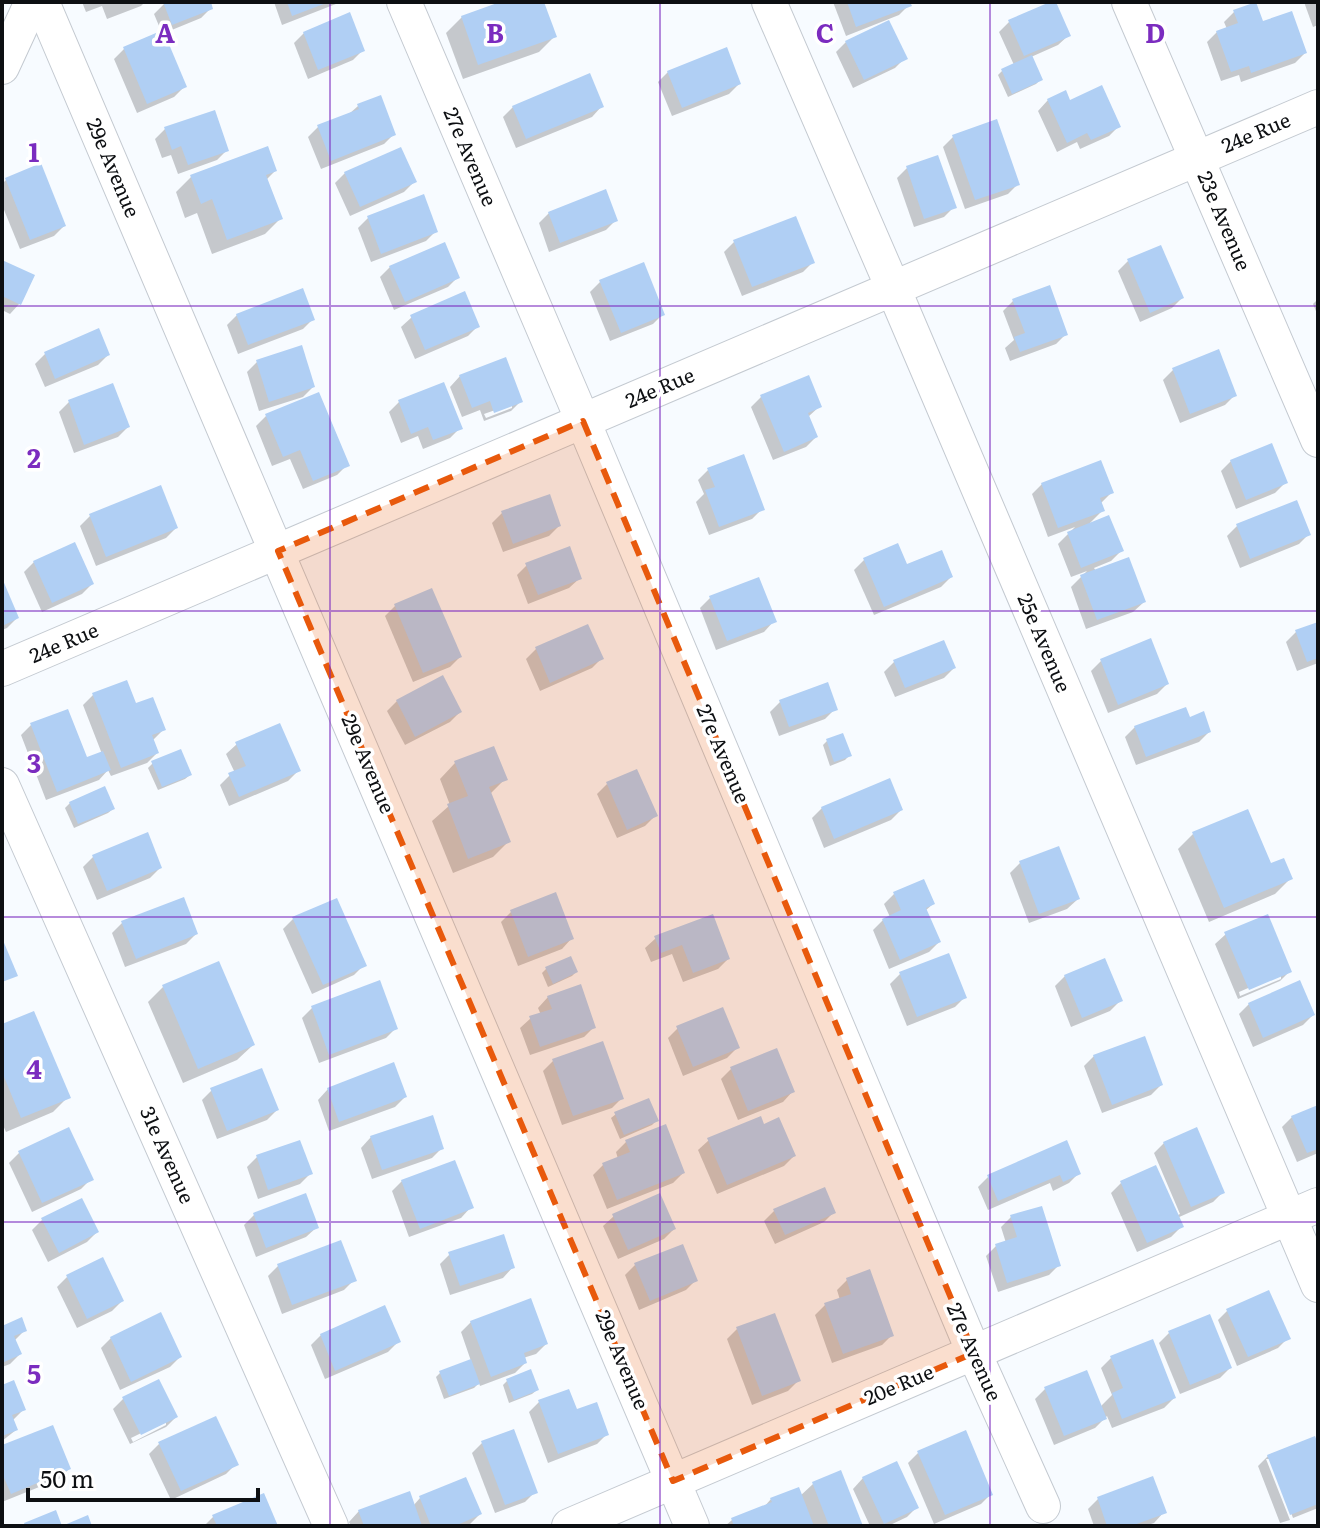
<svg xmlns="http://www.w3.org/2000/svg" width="1320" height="1528" font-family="Literata,serif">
	<rect width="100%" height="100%" fill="#f7fbff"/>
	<!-- shadow -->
	<g fill="#0003" fill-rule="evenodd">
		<polygon points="82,2 145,2 141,6 107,19 102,6 86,12"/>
		<polygon points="170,2 208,2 211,8 201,18 162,34 184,87 174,97 137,113 114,59 124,49 162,33 154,14 164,4"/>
		<polygon points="274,2 341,2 282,25"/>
		<polygon points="506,2 542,2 554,37 539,52 463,79 446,33 462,17"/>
		<polygon points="833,2 908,2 909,5 899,15 846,36"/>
		<polygon points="1304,2 1318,2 1318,25 1313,27"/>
		<polygon points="1234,12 1261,23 1305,53 1295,63 1241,82 1239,75 1221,81 1207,42 1217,32 1227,29 1224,22"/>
		<polygon points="1009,22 1069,35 1058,45 1031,57 1041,79 1036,84 1008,97 998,75 1002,71 1014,65 999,32"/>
		<polygon points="304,33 363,50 353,60 308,79 294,43"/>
		<polygon points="846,42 905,58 895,68 853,88 836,52"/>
		<polygon points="668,72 739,84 729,94 672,116 658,82"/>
		<polygon points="1048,100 1069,103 1119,126 1109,136 1080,149 1077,142 1057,152 1038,111"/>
		<polygon points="358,106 394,134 384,144 321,169 308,137 318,127 349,114"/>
		<polygon points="602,106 592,117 516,148 503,117 513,107"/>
		<polygon points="165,129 227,150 217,160 178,174 171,155 162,158 155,139"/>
		<polygon points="953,137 1018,184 1008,194 965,209 943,147"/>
		<polygon points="907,168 954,207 944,217 914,227 897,178"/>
		<polygon points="275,171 266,180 281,218 265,234 212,254 197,213 185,218 176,192 191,177"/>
		<polygon points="345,173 414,182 404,192 350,216 335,183"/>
		<polygon points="6,180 64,226 54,236 20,249 2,205 2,184"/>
		<polygon points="549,213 616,220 606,230 549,252 539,223"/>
		<polygon points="368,218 436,231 426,241 371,262 358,228"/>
		<polygon points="734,242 813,262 803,272 742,296 724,252"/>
		<polygon points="1128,261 1182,298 1172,308 1140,322 1118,271"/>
		<polygon points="2,262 20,303 10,314 2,310"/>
		<polygon points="390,267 458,277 448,287 394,310 380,277"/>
		<polygon points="600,282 663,314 653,324 610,341 590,292"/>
		<polygon points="1318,299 1318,316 1313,304"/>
		<polygon points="1013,301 1066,334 1056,344 1010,361 1005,348 1014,340 1003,311"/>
		<polygon points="237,315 313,319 303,329 238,354 227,325"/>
		<polygon points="412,317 478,326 468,336 415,359 401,327"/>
		<polygon points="45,354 108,355 98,365 45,387 35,364"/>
		<polygon points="257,362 313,387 303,397 259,411 247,372"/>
		<polygon points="1173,370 1235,395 1225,405 1180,423 1163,380"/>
		<path d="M460,376L521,401L511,411L484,421L480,410L462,417L450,387ZM512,404V408L486,418L484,414Z"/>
		<polygon points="443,385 460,428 450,438 423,449 418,436 401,443 389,412 399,402"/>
		<polygon points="112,386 128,427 118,437 74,453 59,412 69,402"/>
		<polygon points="761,397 820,406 808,417 816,437 806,447 773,460 751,407"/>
		<polygon points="266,416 347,465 337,475 303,489 290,459 272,466 256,426"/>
		<polygon points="1231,461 1285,483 1275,493 1236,509 1221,471"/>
		<polygon points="708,470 762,509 752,519 709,535 696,502 704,494 698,480"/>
		<polygon points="1042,484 1111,493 1100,504 1103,510 1087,526 1121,551 1111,561 1094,568 1096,571 1144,602 1133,612 1086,629 1071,587 1087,571 1071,577 1058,544 1075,527 1048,537 1032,494"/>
		<polygon points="502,513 559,526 549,536 503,552 492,523"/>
		<polygon points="90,516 176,528 166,538 96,566 80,526"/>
		<polygon points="1237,526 1309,534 1299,544 1240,568 1227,536"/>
		<polygon points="864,560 906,567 951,577 941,587 874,615 854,570"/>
		<polygon points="34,562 92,584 82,594 42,612 24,572"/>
		<polygon points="527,565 580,578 569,588 528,604 517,575"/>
		<polygon points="2,585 17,618 7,628 2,630"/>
		<polygon points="431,590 460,657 450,667 413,682 385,616 395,606"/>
		<polygon points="710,598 774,621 764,632 716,650 700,608"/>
		<polygon points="1318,624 1318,663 1297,671 1286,642 1296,632"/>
		<polygon points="536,649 602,658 592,668 540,691 526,659"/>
		<polygon points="1101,661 1167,684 1157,694 1108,713 1091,671"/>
		<polygon points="894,662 954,668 944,678 895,697 884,672"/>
		<polygon points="93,695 135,706 163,730 152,741 157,753 147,763 111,776 108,770 99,780 46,800 21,735 31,725 86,760 102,754 83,705"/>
		<polygon points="397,701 460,712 450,722 405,745 387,711"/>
		<polygon points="780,702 835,709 825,719 779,736 770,712"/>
		<polygon points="1135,727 1209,732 1199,742 1136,765 1125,737"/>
		<polygon points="827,741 849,756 845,760 830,766 823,745"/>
		<polygon points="237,744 298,771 288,781 229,806 220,785 230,775 235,773 226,754"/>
		<polygon points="153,763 190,775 185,779 158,790 148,768"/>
		<polygon points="455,763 505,779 490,794 509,841 493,857 453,873 432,821 450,805 440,779"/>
		<polygon points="607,784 655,816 645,826 617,838 597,794"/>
		<polygon points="70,803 113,809 108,813 74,828 65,808"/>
		<polygon points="822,808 901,810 891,820 824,848 812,818"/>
		<polygon points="1193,834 1270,865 1290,879 1275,894 1209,922 1178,849"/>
		<polygon points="93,857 160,868 150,878 97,900 83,867"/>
		<polygon points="1020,863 1078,899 1067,909 1029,923 1010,873"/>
		<polygon points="894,894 933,904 925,911 939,942 929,952 889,969 873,930 883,920 890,917 884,904"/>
		<polygon points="555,895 572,938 562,949 518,966 501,922 511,912"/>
		<polygon points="711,917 728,959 718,969 683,982 672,954 651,962 645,948 656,938"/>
		<polygon points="293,919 364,965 354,975 312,994 283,929"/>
		<polygon points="122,923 196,934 186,944 125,967 112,933"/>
		<path d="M1226,934L1290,971L1280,981L1238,999L1215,944ZM1281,974V979L1240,996L1239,992Z"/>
		<polygon points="546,969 576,972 572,976 548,987 542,973"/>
		<polygon points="900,974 965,997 955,1007 907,1026 890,984"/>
		<polygon points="1065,976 1120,1001 1110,1011 1071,1027 1055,986"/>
		<polygon points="163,987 253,1045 237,1060 183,1083 148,1002"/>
		<polygon points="548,997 594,1027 584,1037 530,1055 520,1028 531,1018 541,1015 538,1008"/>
		<polygon points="1249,1004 1313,1015 1303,1025 1253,1047 1239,1014"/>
		<polygon points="312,1008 396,1028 386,1038 319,1063 302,1018"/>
		<polygon points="2,1026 68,1097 53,1112 6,1132 2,1123"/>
		<polygon points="678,1028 737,1048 727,1058 683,1076 668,1038"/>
		<polygon points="1094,1056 1161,1085 1151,1095 1102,1113 1084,1066"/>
		<polygon points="553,1061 622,1098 612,1108 562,1125 543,1071"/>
		<polygon points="731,1069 793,1091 783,1102 738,1120 721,1079"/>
		<polygon points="328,1089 405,1097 395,1107 329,1131 318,1100"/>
		<polygon points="212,1090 277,1110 267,1120 217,1139 202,1100"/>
		<polygon points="1318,1107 1318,1153 1297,1162 1282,1127 1292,1117"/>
		<polygon points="616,1114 657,1120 652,1125 620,1139 611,1118"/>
		<polygon points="763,1126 794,1156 784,1166 717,1194 698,1150 709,1140"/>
		<polygon points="665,1127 683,1173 673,1183 607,1209 593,1175 603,1165 618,1159 616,1152 626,1142"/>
		<polygon points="68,1130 91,1179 81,1189 32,1212 9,1163 19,1153"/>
		<polygon points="371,1137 442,1148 432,1158 372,1179 361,1148"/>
		<polygon points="1164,1143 1223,1192 1213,1202 1177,1218 1181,1227 1171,1237 1137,1252 1111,1193 1121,1183 1176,1216 1180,1214 1154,1153"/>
		<polygon points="257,1157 310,1174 300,1184 258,1199 247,1167"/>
		<polygon points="1079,1173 1069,1183 1053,1191 1050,1183 988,1210 978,1187 988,1177"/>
		<polygon points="402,1181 471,1207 461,1218 409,1237 392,1191"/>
		<polygon points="304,1195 317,1227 306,1237 256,1257 244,1225 254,1215"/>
		<polygon points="774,1211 834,1212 824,1222 775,1244 764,1221"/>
		<polygon points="614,1216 674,1229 664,1239 618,1259 603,1226"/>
		<polygon points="1011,1217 1059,1265 1049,1275 998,1292 986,1256 996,1246 1006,1243 1001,1227"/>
		<polygon points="42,1220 97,1232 87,1242 48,1262 32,1230"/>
		<polygon points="340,1243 354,1280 344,1290 282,1314 268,1276 278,1266"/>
		<polygon points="450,1254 513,1267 503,1278 450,1295 440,1264"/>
		<polygon points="635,1265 696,1280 686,1290 639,1310 625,1275"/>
		<polygon points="67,1277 122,1301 112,1311 77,1328 57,1287"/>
		<polygon points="847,1280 892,1335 882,1345 832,1363 815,1315 825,1305 840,1300 837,1290"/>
		<polygon points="1228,1310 1288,1338 1278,1348 1237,1366 1218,1320"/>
		<polygon points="471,1322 546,1344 536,1354 523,1358 525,1363 515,1373 480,1386 479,1383 474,1388 444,1399 436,1377 440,1373 471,1361 461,1332"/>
		<polygon points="2,1328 25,1330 14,1341 20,1354 10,1364 2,1367"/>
		<polygon points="737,1329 798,1381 788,1391 752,1405 727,1339"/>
		<polygon points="1169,1333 1230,1368 1220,1378 1180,1394 1159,1343"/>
		<polygon points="321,1335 398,1342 388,1352 325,1379 311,1345"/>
		<polygon points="111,1338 180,1357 170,1367 120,1390 101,1348"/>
		<polygon points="1111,1358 1174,1398 1164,1408 1112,1428 1107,1416 1095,1428 1054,1445 1035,1399 1045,1389 1100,1407 1112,1395 1101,1368"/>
		<polygon points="507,1381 537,1390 532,1394 509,1403 503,1385"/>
		<path d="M158,1382L176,1417L166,1427L130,1444L113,1409L123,1399ZM166,1421V1425L133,1442L131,1438Z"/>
		<polygon points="2,1387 23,1410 12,1421 16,1430 2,1441"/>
		<polygon points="568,1391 576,1412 607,1434 597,1444 548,1463 529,1412 539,1402"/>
		<polygon points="482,1443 535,1492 525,1502 495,1513 472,1453"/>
		<polygon points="159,1444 236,1464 226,1474 171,1500 149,1454"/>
		<polygon points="2,1448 69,1469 59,1479 2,1502"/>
		<polygon points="1318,1450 1318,1508 1293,1518 1271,1459 1266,1459 1290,1520 1280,1523 1258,1466 1268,1456"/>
		<polygon points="918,1453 991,1494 981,1504 934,1524 908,1463"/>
		<polygon points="863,1478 917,1507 907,1517 888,1526 870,1526 853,1489"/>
		<polygon points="813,1484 861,1526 725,1526 732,1520 764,1507 771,1499 800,1496"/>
		<polygon points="420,1498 480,1514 470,1524 464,1526 351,1526 349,1522 359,1511 413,1506"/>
		<polygon points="1098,1499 1164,1512 1154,1523 1145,1526 1094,1526 1088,1509"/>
		<polygon points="213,1517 276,1526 204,1526"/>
	</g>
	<!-- building -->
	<g fill="#b0cff4">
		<polygon points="163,2 211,2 213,9 172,25"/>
		<polygon points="287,2 329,2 292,16"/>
		<polygon points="500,2 544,2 557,37 478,65 461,16"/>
		<polygon points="847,2 910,2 912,6 856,27"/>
		<polygon points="1050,2 1056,2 1071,36 1024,56 1008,20"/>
		<polygon points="1256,2 1263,21 1292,11 1307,53 1251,73 1249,66 1231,72 1216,31 1238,23 1233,10"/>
		<polygon points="350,12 365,51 318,70 303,32"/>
		<polygon points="889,20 908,59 864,80 845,41"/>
		<polygon points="163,30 187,87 147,104 123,47"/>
		<polygon points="727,47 741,84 682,108 667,71"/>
		<polygon points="1032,55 1043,80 1012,94 1001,69"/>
		<polygon points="590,73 604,107 526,139 512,106"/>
		<polygon points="1102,85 1121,127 1091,140 1087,133 1067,143 1047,99 1066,90 1070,100"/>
		<polygon points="381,95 396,135 331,161 317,125 359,109 357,104"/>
		<polygon points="215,110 229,151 188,165 181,146 172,150 164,127"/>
		<polygon points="997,119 1020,185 975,200 952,135"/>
		<polygon points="268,146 277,171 266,175 283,219 227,240 212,199 201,204 190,175"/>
		<polygon points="401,147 417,182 360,207 344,172"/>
		<polygon points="938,155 957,208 924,219 906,166"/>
		<polygon points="41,163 66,226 30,240 5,178"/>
		<polygon points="606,189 618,221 560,243 548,212"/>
		<polygon points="424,194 438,232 381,254 367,216"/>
		<polygon points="796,216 815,263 752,287 733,240"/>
		<polygon points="445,242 460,278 405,302 389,266"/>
		<polygon points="1161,245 1184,298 1150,313 1127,259"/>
		<polygon points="2,260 35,275 21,305 2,296"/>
		<polygon points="644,262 665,315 621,333 599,280"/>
		<polygon points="1050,285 1068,335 1020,352 1014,337 1025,333 1012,299"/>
		<polygon points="303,288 315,320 248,345 236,314"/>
		<polygon points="465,291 480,327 425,350 410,315"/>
		<polygon points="99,328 110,355 55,379 44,352"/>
		<polygon points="302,345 315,387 269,402 256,360"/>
		<polygon points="1219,349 1237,396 1190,414 1172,368"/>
		<polygon points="506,357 523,402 494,413 490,401 472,408 459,375"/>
		<polygon points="809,375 822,407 808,413 818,437 784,452 760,395"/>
		<polygon points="444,382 463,429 433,440 428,427 411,434 398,400"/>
		<polygon points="113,383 130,427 84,445 68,400"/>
		<polygon points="319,392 350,466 313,481 300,450 283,457 265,414"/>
		<polygon points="1272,443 1288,483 1246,500 1230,460"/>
		<polygon points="744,454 765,510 719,527 705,490 715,487 707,468"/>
		<polygon points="1101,460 1114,493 1100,498 1105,511 1058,528 1041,483"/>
		<polygon points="161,485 178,528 106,557 89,514"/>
		<polygon points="550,494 561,526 513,544 501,511"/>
		<polygon points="1297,500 1311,535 1250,559 1236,524"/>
		<polygon points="1109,515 1124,551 1081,568 1067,532"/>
		<polygon points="75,542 94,584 52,603 33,561"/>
		<polygon points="898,543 907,564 942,550 953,577 884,607 863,558"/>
		<polygon points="570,546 582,579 538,595 525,563"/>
		<polygon points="1129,557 1146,602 1097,620 1080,575"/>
		<polygon points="759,577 777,622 727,641 709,596"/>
		<polygon points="2,578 19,618 2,626"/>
		<polygon points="432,588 462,657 423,673 394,604"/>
		<polygon points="1318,622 1318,658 1307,662 1295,630"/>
		<polygon points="588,624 604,659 550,683 535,647"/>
		<polygon points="1151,638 1169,684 1118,705 1100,659"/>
		<polygon points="944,640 956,668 905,688 893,660"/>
		<polygon points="443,675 462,712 415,737 396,700"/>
		<polygon points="127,680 136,703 153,697 166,730 152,735 159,753 121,768 92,693"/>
		<polygon points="828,682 838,710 789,727 779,700"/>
		<polygon points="1186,707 1190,717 1204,711 1211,732 1146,757 1134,726"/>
		<polygon points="68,709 87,757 103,751 111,770 57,792 30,723"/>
		<polygon points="280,723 301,771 239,797 228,773 246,766 235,742"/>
		<polygon points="843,733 852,756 834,762 826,739"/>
		<polygon points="494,746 508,780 489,787 511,842 468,859 447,804 468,796 454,761"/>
		<polygon points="181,749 192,775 162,787 151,761"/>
		<polygon points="637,769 658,816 627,830 606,782"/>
		<polygon points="890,778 903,810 834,839 821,807"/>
		<polygon points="105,786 115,809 78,824 69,802"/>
		<polygon points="1248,809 1271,863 1284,858 1293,879 1224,908 1192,832"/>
		<polygon points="148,832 162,868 107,891 92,855"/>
		<polygon points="1059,846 1080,899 1039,914 1019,861"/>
		<polygon points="924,879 935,904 926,908 941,942 900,960 882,919 901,910 893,892"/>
		<polygon points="556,892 574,939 528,957 510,910"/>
		<polygon points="184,897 198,934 136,959 121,921"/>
		<polygon points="337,898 367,966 323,985 292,917"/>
		<polygon points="713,914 730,959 693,973 682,945 661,953 654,936"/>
		<polygon points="1268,914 1292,972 1249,990 1224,932"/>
		<polygon points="2,938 18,976 2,982"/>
		<polygon points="949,953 967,998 917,1017 899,972"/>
		<polygon points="571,956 578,972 553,984 545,967"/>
		<polygon points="1105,958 1123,1001 1082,1018 1064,975"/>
		<polygon points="219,961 255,1045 198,1069 162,985"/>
		<polygon points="380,980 398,1029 329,1055 311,1006"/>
		<polygon points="1300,980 1315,1015 1263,1038 1248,1003"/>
		<polygon points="581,984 596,1028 540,1047 529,1016 552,1009 547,996"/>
		<polygon points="723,1007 740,1048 693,1067 676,1026"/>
		<polygon points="34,1011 71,1098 21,1118 2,1072 2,1024"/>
		<polygon points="1145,1036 1163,1085 1112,1105 1093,1055"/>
		<polygon points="603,1041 624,1099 573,1116 552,1059"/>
		<polygon points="777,1048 795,1092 748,1111 730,1067"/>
		<polygon points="394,1062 407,1097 339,1122 327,1088"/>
		<polygon points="262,1068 279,1110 227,1131 210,1088"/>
		<polygon points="649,1098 659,1121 624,1135 614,1112"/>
		<polygon points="1318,1105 1318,1149 1307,1153 1291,1116"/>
		<polygon points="433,1115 444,1149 382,1170 370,1136"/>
		<polygon points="761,1116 764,1124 779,1117 796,1156 727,1185 707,1138"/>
		<polygon points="666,1124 685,1173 617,1200 602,1163 630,1152 625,1140"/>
		<polygon points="69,1127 94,1180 42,1203 18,1151"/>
		<polygon points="1197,1127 1225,1193 1191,1207 1163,1142"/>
		<polygon points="300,1140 313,1174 268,1190 256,1155"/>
		<polygon points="1067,1140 1081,1174 1063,1182 1060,1175 998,1201 987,1175"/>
		<polygon points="455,1160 474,1208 420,1229 401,1180"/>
		<polygon points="1156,1165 1184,1227 1147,1243 1120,1181"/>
		<polygon points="825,1187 836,1213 785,1235 773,1209"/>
		<polygon points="306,1193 319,1228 266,1248 253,1213"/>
		<polygon points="660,1193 676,1229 628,1250 612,1214"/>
		<polygon points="82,1198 99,1232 59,1253 41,1218"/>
		<polygon points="1042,1206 1061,1266 1007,1283 995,1244 1017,1237 1010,1215"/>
		<polygon points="504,1234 515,1268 460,1286 448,1252"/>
		<polygon points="341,1240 357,1281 292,1305 277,1264"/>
		<polygon points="683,1244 698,1281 650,1301 634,1263"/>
		<polygon points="103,1257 124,1301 87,1319 66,1275"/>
		<polygon points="870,1269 894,1336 843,1354 824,1303 851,1294 846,1278"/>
		<polygon points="1269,1290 1291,1339 1248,1357 1226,1309"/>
		<polygon points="531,1298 548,1344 524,1353 527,1363 491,1377 470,1321"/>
		<polygon points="385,1305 401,1342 335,1371 320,1334"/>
		<polygon points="161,1312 182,1357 131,1382 110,1337"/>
		<polygon points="775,1313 801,1381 762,1396 736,1327"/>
		<polygon points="1210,1314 1232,1368 1190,1385 1168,1331"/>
		<polygon points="22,1317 27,1331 14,1336 22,1354 2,1363 2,1326"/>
		<polygon points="1153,1339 1176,1398 1122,1419 1112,1393 1123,1388 1110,1356"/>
		<polygon points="471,1359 480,1384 449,1396 439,1371"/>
		<polygon points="531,1369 539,1390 514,1400 506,1379"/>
		<polygon points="1087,1370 1107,1419 1064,1436 1044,1387"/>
		<polygon points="159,1379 178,1417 141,1435 122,1397"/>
		<polygon points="14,1380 26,1410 12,1415 18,1430 2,1436 2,1385"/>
		<polygon points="569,1389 577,1409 597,1402 609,1435 558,1454 538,1400"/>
		<polygon points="216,1416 239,1465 181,1491 158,1442"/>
		<polygon points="53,1425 71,1469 11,1494 2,1473 2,1445"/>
		<polygon points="514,1429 538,1493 505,1505 481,1441"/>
		<polygon points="966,1430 993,1495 945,1515 917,1451"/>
		<polygon points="1315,1436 1318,1444 1318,1504 1290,1515 1267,1455"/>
		<polygon points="897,1461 919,1508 884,1524 862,1477"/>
		<polygon points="841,1470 863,1526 829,1526 812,1482"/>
		<polygon points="1153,1476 1167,1513 1131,1526 1107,1526 1097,1497"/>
		<polygon points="466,1477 482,1514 455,1526 431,1526 419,1496"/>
		<polygon points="799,1487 814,1526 734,1526 731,1518 772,1502 770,1498"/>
		<polygon points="410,1491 422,1526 364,1526 358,1510"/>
		<polygon points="264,1493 278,1526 217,1526 212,1515"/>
		<polygon points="56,1510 62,1526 88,1515 92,1526 25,1526 24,1523"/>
	</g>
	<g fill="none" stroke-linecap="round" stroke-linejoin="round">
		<defs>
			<g id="minor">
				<polyline points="42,2 692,1526"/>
				<polyline points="404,2 583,421 974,1353 1043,1506"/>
				<polyline points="769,2 893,288 1318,1285"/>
				<polyline points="1129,2 1318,440"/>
				<polyline points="2,67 32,2"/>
				<polyline points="2,669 1318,107"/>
				<polyline points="2,785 331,1526"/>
				<polyline points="569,1526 1318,1205"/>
			</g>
		</defs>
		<!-- minor casing -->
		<use href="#minor" stroke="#c4cad1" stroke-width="36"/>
		<!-- minor -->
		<use href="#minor" stroke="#fff" stroke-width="34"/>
	</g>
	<!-- marked area -->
	<path fill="#e8590c" fill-opacity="0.2" stroke="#e8590c" stroke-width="6" stroke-dasharray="16 10" stroke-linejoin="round" d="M583,421L974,1353L673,1481L278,551Z"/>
	<!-- grid -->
	<path fill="none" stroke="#7b2cbf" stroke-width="2" stroke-opacity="0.55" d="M330,2V1526M660,2V1526M990,2V1526M2,306H1318M2,611H1318M2,917H1318M2,1222H1318"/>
	<g text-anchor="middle" stroke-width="7" stroke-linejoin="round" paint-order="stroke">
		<!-- street labels -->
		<g font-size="20" fill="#0d0f12" stroke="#fff">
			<text transform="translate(1256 133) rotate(-23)" y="7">24e Rue</text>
			<text transform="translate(470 157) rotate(67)" y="7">27e Avenue</text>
			<text transform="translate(113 168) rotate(67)" y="7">29e Avenue</text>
			<text transform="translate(1224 221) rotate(67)" y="7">23e Avenue</text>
			<text transform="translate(660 388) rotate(-23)" y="7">24e Rue</text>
			<text transform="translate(64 643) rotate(-23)" y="7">24e Rue</text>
			<text transform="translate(1044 643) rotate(67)" y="7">25e Avenue</text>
			<text transform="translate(723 754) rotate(67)" y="7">27e Avenue</text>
			<text transform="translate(368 764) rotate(67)" y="7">29e Avenue</text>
			<text transform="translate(167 1155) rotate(66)" y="7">31e Avenue</text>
			<text transform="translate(974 1352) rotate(66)" y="7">27e Avenue</text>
			<text transform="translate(622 1360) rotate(67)" y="7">29e Avenue</text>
			<text transform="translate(899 1385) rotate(-23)" y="7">20e Rue</text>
		</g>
	</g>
	<g font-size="26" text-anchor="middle" font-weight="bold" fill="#7b2cbf" stroke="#fff" stroke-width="7" stroke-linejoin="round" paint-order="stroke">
		<text x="165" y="43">A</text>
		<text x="495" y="43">B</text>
		<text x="825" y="43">C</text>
		<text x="1155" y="43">D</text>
		<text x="34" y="162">1</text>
		<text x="34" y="468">2</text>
		<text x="34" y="773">3</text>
		<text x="34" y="1079">4</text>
		<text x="34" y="1384">5</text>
	</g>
	<!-- border -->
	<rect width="1320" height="1528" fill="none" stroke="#0d0f12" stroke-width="8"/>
	<!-- scale -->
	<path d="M28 1488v12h230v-12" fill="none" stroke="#0d0f12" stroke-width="4"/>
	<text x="40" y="1488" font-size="24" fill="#0d0f12" stroke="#ffffff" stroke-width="6" paint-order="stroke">50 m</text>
</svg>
